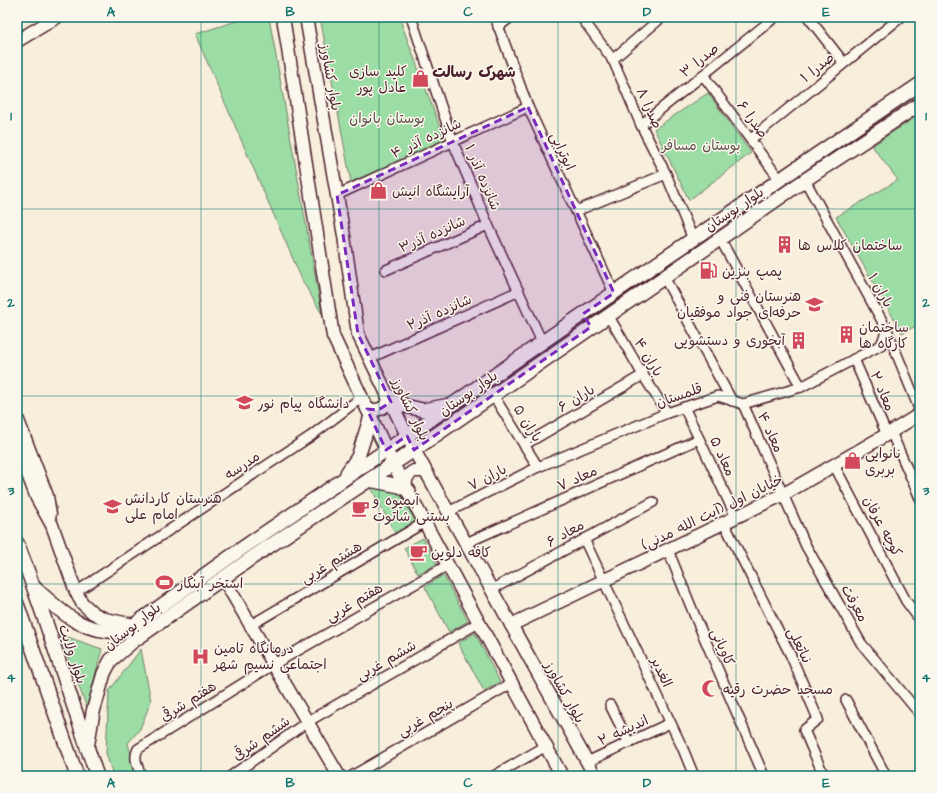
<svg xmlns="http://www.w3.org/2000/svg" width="937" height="793" font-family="'Architects Daughter','Playpen Sans Arabic',sans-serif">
	<rect width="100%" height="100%" fill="#f8eedc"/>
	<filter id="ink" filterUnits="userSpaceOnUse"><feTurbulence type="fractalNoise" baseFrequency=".025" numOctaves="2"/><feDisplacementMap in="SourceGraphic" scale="8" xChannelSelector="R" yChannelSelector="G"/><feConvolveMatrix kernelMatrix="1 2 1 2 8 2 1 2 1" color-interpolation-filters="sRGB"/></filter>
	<g filter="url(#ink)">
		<!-- green -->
		<g fill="#9cdca5" stroke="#737e68">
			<polygon points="250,17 269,17 322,314 303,282 195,34"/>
			<polygon points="320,17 399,17 447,146 351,182"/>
			<polygon points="708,93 751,153 689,200 654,129"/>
			<polygon points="920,114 920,324 902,333 836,217 898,180 872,146"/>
			<polygon points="389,475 416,522 396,535 370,486"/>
			<polygon points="423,538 437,564 418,574 404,548"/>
			<polygon points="443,575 468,621 449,632 425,587"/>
			<polygon points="475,633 500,682 484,691 458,643"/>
			<polygon points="59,634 102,649 87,708"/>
			<polygon points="141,649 151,701 140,729 128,743 136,776 113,776 106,753 109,691"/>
		</g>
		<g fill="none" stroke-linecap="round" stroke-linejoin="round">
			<defs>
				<g id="minor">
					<polyline points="411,17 453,142 488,225 542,342"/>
					<polyline points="495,17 528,107 614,293"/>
					<polyline points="581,17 613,60 641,125 666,174 693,239"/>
					<polyline points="808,17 844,63"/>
					<polyline points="498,27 511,17"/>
					<polyline points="612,60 662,17"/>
					<polyline points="703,75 780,180"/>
					<polyline points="641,125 775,17"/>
					<polyline points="751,139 901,17"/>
					<polyline points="805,180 887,330 920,411"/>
					<polyline points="337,195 528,107"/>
					<polyline points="576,211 666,174"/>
					<polyline points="724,246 801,387"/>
					<polyline points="386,270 488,225"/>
					<polyline points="664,277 732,401"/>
					<polyline points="608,315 643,375 667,413"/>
					<polyline points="370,358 519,291"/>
					<polyline points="854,359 887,435"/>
					<polyline points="493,395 538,467"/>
					<polyline points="743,404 806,546 861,643 920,714"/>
					<polyline points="684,407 736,517"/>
					<polyline points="891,432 920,498"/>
					<polyline points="524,445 643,375"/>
					<polyline points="834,465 906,601 920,620"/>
					<polyline points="448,512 538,467 667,413 718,396 743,404 801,387 881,345 887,330"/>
					<polyline points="724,523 791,656 818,719 804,730 824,776"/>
					<polyline points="584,539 683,749 694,776"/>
					<polyline points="466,543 699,439"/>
					<polyline points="668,550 694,614 764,776"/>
					<polyline points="491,590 653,502"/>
					<polyline points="76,592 311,436 362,397"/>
					<polyline points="251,625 425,522"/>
					<polyline points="846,700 886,776"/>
					<polyline points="610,705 629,743"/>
					<polyline points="587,762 670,723"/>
					<path d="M141,776C138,767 133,758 138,749L274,664L448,565"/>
					<polyline points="231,776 307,722 480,622"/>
					<polyline points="352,776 512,683"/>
					<polyline points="494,776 546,746"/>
				</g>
				<g id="tertiary">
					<polyline points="283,17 333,336 393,464 562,776"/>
					<polyline points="306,17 344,236 358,334 414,450 595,776"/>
					<polyline points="17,41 57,17"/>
					<path d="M367,409C377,412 384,409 390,400"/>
					<polyline points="17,418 47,496 50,514"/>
					<polyline points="17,446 37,498 52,525 76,592 82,603 93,613 105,619 134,625"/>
					<path d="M406,487C405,479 407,475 414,471H423L427,474"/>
					<polyline points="223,578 339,776"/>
					<polyline points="511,625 784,494 891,432 920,414"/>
				</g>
				<g id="secondary">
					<polyline points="388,396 405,406 423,410 450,405"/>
					<polyline points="347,473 358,457 371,416"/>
					<polyline points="369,480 400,486 409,491"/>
					<path d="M17,543C47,619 70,698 97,776"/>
					<path d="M36,589C66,616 81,632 124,632L244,547L407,436L583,314L920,84"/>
					<polyline points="17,604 77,776"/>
					<polyline points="87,748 93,712 104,673 111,660 132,642 253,557 414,450 805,180 920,104"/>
				</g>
			</defs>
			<!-- minor casing -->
			<use href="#minor" stroke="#4a1f2b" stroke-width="12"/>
			<!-- tertiary casing -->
			<use href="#tertiary" stroke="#4a1f2b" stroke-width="15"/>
			<!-- secondary casing -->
			<use href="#secondary" stroke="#4a1f2b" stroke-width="16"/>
			<!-- minor -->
			<use href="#minor" stroke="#fbf7ec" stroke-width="9"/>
			<!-- tertiary -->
			<use href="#tertiary" stroke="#fbf7ec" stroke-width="12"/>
			<!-- secondary -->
			<use href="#secondary" stroke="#fbf7ec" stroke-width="13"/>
		</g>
	</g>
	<!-- marked area -->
	<path fill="#7b2cbf" fill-opacity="0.2" stroke="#7b2cbf" stroke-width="3" stroke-dasharray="8 5" stroke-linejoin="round" d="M528,107L614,293L583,314L591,327L414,450L407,436L386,450L367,409L378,410L391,402L358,334L337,195Z"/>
	<!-- grid -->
	<path fill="none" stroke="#0f766e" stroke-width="1" stroke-opacity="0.55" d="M201,17V776M379,17V776M558,17V776M736,17V776M17,209H920M17,396H920M17,584H920"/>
	<!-- icons -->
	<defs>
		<symbol id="shop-bare" viewBox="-9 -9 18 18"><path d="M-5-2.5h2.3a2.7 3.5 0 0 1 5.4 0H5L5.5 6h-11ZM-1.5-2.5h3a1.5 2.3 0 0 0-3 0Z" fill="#d1495b" stroke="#fbf7ec" stroke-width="2.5" paint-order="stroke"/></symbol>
		<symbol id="building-bare" viewBox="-9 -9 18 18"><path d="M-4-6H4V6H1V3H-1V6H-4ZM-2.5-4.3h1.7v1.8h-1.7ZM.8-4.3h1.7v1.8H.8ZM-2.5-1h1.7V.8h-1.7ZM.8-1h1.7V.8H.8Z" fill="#d1495b" stroke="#fbf7ec" stroke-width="2.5" paint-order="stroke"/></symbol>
		<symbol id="fuel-bare" viewBox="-9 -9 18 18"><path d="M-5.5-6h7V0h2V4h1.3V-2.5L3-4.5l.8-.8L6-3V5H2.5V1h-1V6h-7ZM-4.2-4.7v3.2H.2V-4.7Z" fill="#d1495b" stroke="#fbf7ec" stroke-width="2.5" paint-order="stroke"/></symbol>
		<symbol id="school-bare" viewBox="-9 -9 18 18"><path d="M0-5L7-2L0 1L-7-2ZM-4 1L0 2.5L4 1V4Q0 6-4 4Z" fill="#d1495b" stroke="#fbf7ec" stroke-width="2.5" paint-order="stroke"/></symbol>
		<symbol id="university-bare" viewBox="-9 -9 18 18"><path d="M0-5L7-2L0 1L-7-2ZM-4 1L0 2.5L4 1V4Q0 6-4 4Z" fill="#d1495b" stroke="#fbf7ec" stroke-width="2.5" paint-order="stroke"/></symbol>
		<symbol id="cafe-bare" viewBox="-9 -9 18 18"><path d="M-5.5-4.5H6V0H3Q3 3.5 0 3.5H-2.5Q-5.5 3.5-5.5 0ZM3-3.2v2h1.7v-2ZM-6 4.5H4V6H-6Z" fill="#d1495b" stroke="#fbf7ec" stroke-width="2.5" paint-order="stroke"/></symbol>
		<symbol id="stadium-bare" viewBox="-9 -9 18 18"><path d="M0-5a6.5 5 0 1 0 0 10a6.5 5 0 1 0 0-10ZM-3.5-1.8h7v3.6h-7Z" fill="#d1495b" stroke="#fbf7ec" stroke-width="2.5" paint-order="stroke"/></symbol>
		<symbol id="hospital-bare" viewBox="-9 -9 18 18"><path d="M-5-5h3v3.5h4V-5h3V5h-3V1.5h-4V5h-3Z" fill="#d1495b" stroke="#fbf7ec" stroke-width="2.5" paint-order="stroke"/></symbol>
		<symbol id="mosque-bare" viewBox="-9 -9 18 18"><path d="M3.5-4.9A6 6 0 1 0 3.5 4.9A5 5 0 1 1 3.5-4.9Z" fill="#d1495b" stroke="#fbf7ec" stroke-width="2.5" paint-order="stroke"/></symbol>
	</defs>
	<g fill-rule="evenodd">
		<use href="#shop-bare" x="408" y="66" width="25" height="25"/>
		<use href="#shop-bare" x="366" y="178" width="25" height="25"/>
		<use href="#building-bare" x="772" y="232" width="25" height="25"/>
		<use href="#fuel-bare" x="696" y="258" width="25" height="25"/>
		<use href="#school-bare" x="802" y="292" width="25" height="25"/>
		<use href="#building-bare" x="834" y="322" width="25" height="25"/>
		<use href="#building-bare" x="786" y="328" width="25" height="25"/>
		<use href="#university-bare" x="232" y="390" width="25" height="25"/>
		<use href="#shop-bare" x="840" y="448" width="25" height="25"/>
		<use href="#school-bare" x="100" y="494" width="25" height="25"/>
		<use href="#cafe-bare" x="348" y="496" width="25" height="25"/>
		<use href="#cafe-bare" x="406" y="540" width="25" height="25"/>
		<use href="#stadium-bare" x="152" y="570" width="25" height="25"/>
		<use href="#hospital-bare" x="188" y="644" width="25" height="25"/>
		<use href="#mosque-bare" x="698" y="676" width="25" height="25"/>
	</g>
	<g text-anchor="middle" stroke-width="3" stroke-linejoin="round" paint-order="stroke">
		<!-- street labels -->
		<g font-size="14" fill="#4a1f2b" stroke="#fbf7ec">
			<text transform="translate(699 60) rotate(-39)" y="5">صدرا ۳</text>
			<text transform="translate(817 67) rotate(-39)" y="5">صدرا ۱</text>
			<text transform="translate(331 77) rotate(80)" y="5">بلوار کشاورز</text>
			<text transform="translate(650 108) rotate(65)" y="5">صدرا ۸</text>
			<text transform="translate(753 119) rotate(54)" y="5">صدرا ۶</text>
			<text transform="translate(426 138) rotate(-25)" y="5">شانزده آذر ۴</text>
			<text transform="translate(563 151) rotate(65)" y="5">ابوترابی</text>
			<text transform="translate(483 177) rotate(67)" y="5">شانزده آذر ۱</text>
			<text transform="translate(734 209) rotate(-34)" y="5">بلوار بوستان</text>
			<text transform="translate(432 234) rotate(-24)" y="5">شانزده آذر۳</text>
			<text transform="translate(881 290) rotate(61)" y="5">باران ۱</text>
			<text transform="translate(439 312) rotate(-24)" y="5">شانزده آذر۲</text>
			<text transform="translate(649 357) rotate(59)" y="5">باران ۴</text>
			<text transform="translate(883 391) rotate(67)" y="5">معاد ۲</text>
			<text transform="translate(468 393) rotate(-35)" y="5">بلوار بوستان</text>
			<text transform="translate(679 395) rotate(-19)" y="5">قلمستان</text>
			<text transform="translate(576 398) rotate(-31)" y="5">باران ۶</text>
			<text transform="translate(411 409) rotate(64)" y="5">بلوار کشاورز</text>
			<text transform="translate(528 423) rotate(58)" y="5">باران ۵</text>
			<text transform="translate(771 432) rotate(65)" y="5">معاد ۴</text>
			<text transform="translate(723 456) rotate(65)" y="5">معاد ۵</text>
			<text transform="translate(242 465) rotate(-34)" y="5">مدرسه</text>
			<text transform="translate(487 477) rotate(-27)" y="5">باران ۷</text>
			<text transform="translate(577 478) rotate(-24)" y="5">معاد ۷</text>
			<text transform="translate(712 512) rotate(-26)" y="5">خیابان اول (آیت الله مدنی)</text>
			<text transform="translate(883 526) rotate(62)" y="5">کوچه عرفان</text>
			<text transform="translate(565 533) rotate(-29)" y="5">معاد ۶</text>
			<text transform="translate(331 562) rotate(-31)" y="5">هشتم غربی</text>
			<text transform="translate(354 602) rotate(-30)" y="5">هفتم غربی</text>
			<text transform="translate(855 603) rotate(61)" y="5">معرفت</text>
			<text transform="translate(132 626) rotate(-38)" y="5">بلوار بوستان</text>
			<text transform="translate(800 645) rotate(64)" y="5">نباتعلی</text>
			<text transform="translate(723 647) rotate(67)" y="5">کاویانی</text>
			<text transform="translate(73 654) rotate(72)" y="5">بلوار ولایت</text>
			<text transform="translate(386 660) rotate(-30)" y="5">ششم غربی</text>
			<text transform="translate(662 672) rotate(65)" y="5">الغدیر</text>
			<text transform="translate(565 692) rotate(61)" y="5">بلوار کشاورز</text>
			<text transform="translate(188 701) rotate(-32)" y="5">هفتم شرقی</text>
			<text transform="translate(425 717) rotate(-30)" y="5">پنجم غربی</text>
			<text transform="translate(623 730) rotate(-25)" y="5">اندیشه ۲</text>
			<text transform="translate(261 738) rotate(-35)" y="5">ششم شرقی</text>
		</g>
		<!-- poi labels -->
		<g font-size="14" fill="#4a1f2b" stroke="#fbf7ec" text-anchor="start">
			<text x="407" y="76" text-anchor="end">کلید سازی<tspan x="407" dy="16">عادل پور</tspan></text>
			<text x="392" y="196">آرایشگاه انیش</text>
			<text x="798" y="250">ساختمان کلاس ها</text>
			<text x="722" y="276">پمپ بنزین</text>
			<text x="801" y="301" text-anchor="end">هنرستان فنی و<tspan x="801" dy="16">حرفه‌ای جواد موفقیان</tspan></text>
			<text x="859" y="332">ساختمان<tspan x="859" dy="16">کارگاه ها</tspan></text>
			<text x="785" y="345" text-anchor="end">آبخوری و دستشویی</text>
			<text x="258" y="408">دانشگاه پیام نور</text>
			<text x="865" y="458">نانوایی<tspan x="865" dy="16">بربری</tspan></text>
			<text x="125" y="503">هنرستان کاردانش<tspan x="125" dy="16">امام علی</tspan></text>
			<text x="373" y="505">آبمیوه و<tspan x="373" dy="16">بستنی شاتوت</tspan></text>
			<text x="431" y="557">کافه دلوین</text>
			<text x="178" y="588">استخر آبنگار</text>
			<text x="214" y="653">درمانگاه تامین<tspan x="214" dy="16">اجتماعی نسیم شهر</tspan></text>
			<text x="723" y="694">مسجد حضرت رقیه</text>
		</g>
		<!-- park labels -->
		<g font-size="14" fill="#5e4e4a" stroke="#fbf7ec">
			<text x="387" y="123">بوستان بانوان</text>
			<text x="701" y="150">بوستان مسافر</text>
		</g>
		<!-- neighbourhood labels -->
		<g font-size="15" font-weight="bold" fill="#4a1f2b" stroke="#fbf7ec">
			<text x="474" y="77">شهرک رسالت</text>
		</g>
	</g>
	<!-- margin -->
	<rect width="937" height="793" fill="none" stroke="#fbf7ec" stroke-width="44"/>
	<rect x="22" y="22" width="893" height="749" fill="none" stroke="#0f766e" stroke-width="1.5"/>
	<g font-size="13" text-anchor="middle" font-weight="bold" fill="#0f766e">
		<text x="111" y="16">A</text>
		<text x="290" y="16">B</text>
		<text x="468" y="16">C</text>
		<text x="647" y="16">D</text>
		<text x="826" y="16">E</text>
		<text x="11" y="120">1</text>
		<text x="926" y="120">1</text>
		<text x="11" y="307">2</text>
		<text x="926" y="307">2</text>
		<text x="11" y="495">3</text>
		<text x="926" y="495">3</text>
		<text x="11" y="682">4</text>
		<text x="926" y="682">4</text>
		<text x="111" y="787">A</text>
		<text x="290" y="787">B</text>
		<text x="468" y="787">C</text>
		<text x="647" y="787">D</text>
		<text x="826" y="787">E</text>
	</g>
</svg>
